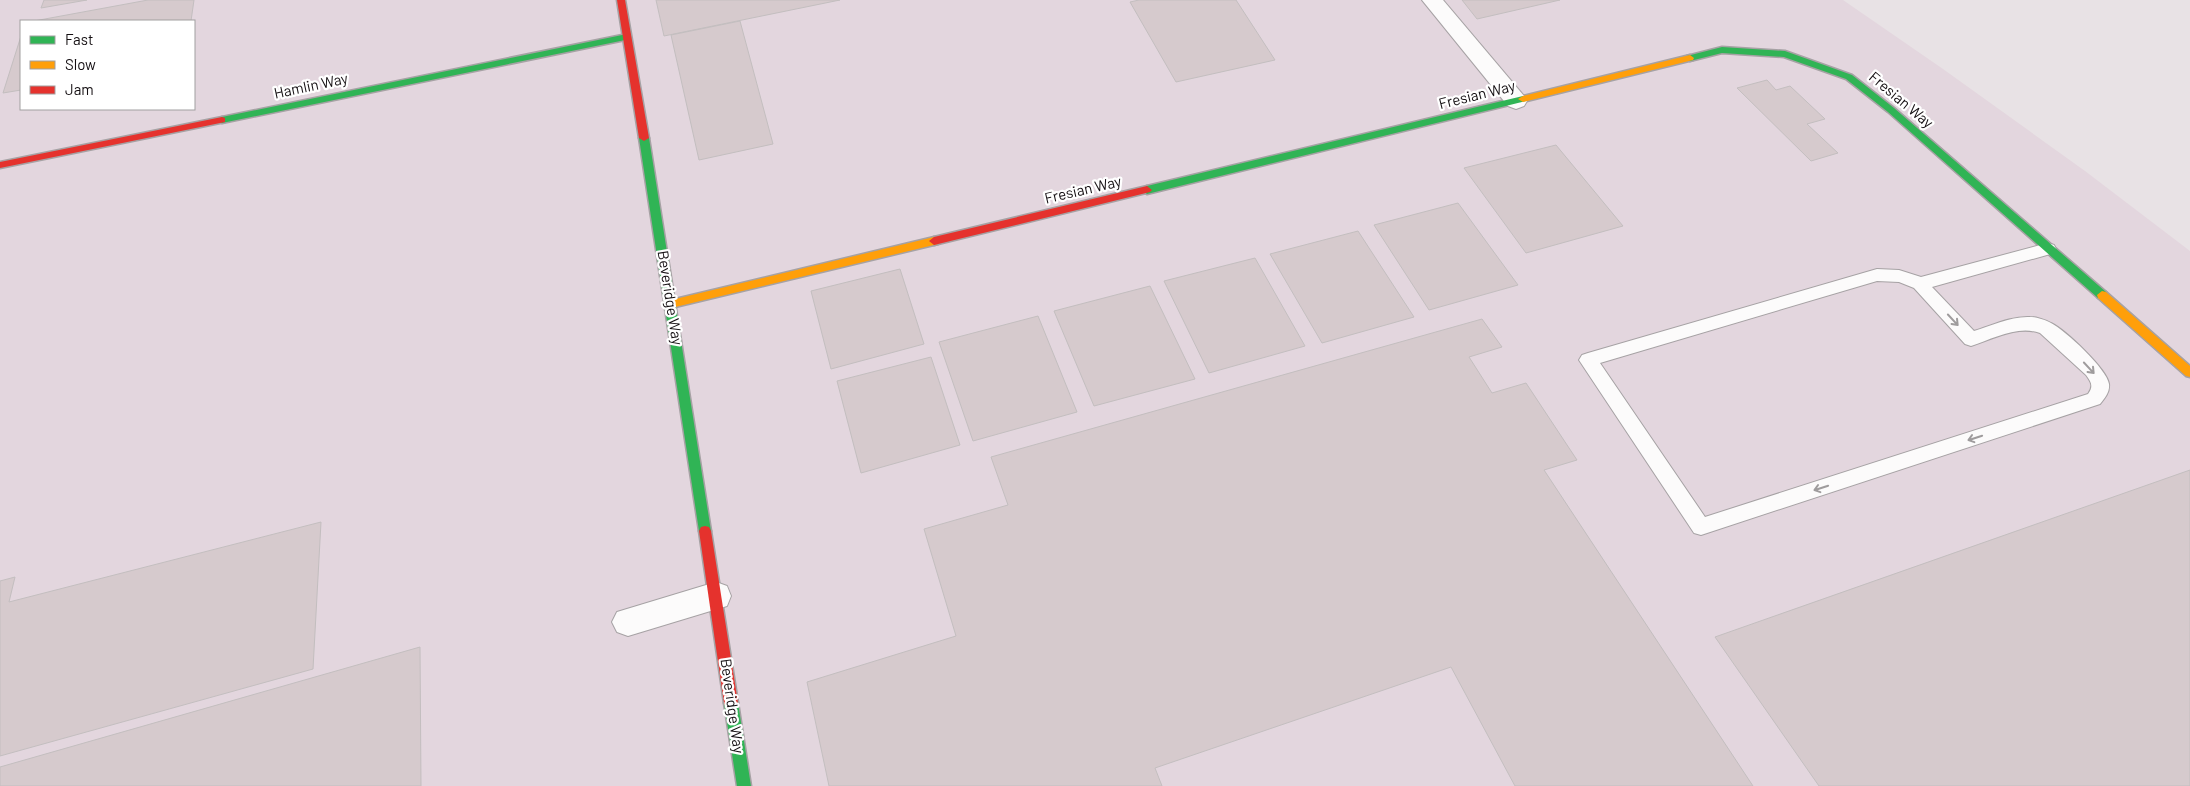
<svg xmlns="http://www.w3.org/2000/svg" width="2190" height="786" font-family="Barlow,sans-serif">
	<rect width="100%" height="100%" fill="#e8e2e5"/>
	<!-- built -->
	<path fill="#e3d6de" fill-rule="evenodd" d="M0,0H1843L1943,69L2085,171L2190,251V786H0ZM21,21H194V109H21Z"/>
	<!-- building -->
	<g fill="#d6cacd" stroke="#c3bebf">
		<polygon points="44,0 87,0 41,8"/>
		<polygon points="148,0 194,0 191,21 34,21"/>
		<polygon points="656,0 840,0 664,36"/>
		<polygon points="1139,0 1236,0 1275,60 1176,82 1130,2"/>
		<polygon points="1462,0 1560,0 1477,19"/>
		<polygon points="740,21 773,144 699,160 671,35"/>
		<polygon points="21,36 21,90 3,93"/>
		<polygon points="1767,80 1776,90 1790,86 1825,119 1807,124 1838,153 1811,161 1737,88"/>
		<polygon points="1556,145 1623,226 1526,253 1464,168"/>
		<polygon points="1458,203 1518,285 1429,310 1374,225"/>
		<polygon points="1358,231 1414,317 1322,343 1270,254"/>
		<polygon points="1255,258 1305,346 1209,373 1164,281"/>
		<polygon points="900,269 924,344 831,369 811,291"/>
		<polygon points="1150,286 1195,379 1094,406 1054,311"/>
		<polygon points="1038,316 1077,412 973,441 939,342"/>
		<polygon points="1482,319 1502,347 1469,357 1492,393 1526,383 1577,460 1544,470 1753,786 1515,786 1451,667 1155,768 1162,786 829,786 807,682 956,636 924,529 1008,505 991,457"/>
		<polygon points="931,357 960,445 861,473 837,381"/>
		<polygon points="2190,470 2190,786 1819,786 1715,637"/>
		<polygon points="321,522 313,669 0,756 0,581 15,577 9,602"/>
		<polygon points="420,647 421,786 0,786 0,767"/>
	</g>
	<g fill="none" stroke-linecap="round" stroke-linejoin="round">
		<defs>
			<path id="lane" d="M2048,243L2054,245L2056,249L2054,253L1932,287L1974,331C1991,326 2011,316 2030,317C2036,317 2046,320 2051,323C2065,330 2107,369 2109,384C2110,392 2105,398 2100,404L1701,535L1694,533L1579,360L1582,355L1588,353L1877,269L1899,270L1921,277ZM1877,281L1899,282L1914,288L1965,344L1971,346C1993,339 2017,325 2040,333L2086,375C2091,382 2094,386 2088,394L1705,517L1600,363Z"/>
			<g id="street">
				<polygon points="1422,0 1443,0 1524,96 1527,101 1524,106 1516,109 1508,106"/>
				<polygon points="716,582 727,586 731,596 727,606 628,636 617,632 612,622 617,612"/>
			</g>
			<g id="fast">
				<polygon points="627,34 630,35 630,39 222,123 217,120 222,117"/>
				<polygon points="1722,47 1785,51 1852,75 1894,108 2106,292 2107,295 2106,298 2098,298 1888,112 1846,79 1784,57 1722,53 1690,61 1686,58 1687,56"/>
				<polygon points="1523,96 1528,99 1526,101 1147,194 1142,190 1147,186"/>
				<polygon points="644,135 649,138 711,531 709,535 705,536 701,535 699,531 639,138"/>
				<polygon points="731,697 736,698 738,703 751,786 737,786 724,703 726,698"/>
			</g>
			<g id="slow">
				<polygon points="1690,55 1694,58 1693,60 1523,102 1518,99 1523,96"/>
				<polygon points="934,237 938,238 939,241 938,244 671,308 666,304 671,300"/>
				<polygon points="2102,291 2106,292 2190,366 2190,377 2186,376 2098,298 2097,295"/>
			</g>
			<g id="jam">
				<polygon points="617,0 625,0 649,138 644,141 639,138"/>
				<polygon points="222,117 225,118 225,122 0,168 0,162"/>
				<polygon points="1147,186 1152,190 1150,192 934,245 929,241 934,237"/>
				<polygon points="705,526 709,527 711,531 738,703 736,708 731,709 726,708 724,703 699,531 701,527"/>
			</g>
		</defs>
		<!-- lane casing -->
		<use href="#lane" stroke="#a6a2a4" stroke-width="2"/>
		<!-- street casing -->
		<use href="#street" stroke="#a6a2a4" stroke-width="2"/>
		<!-- fast casing -->
		<use href="#fast" stroke="#a6a2a4" stroke-width="3"/>
		<!-- slow casing -->
		<use href="#slow" stroke="#a6a2a4" stroke-width="3"/>
		<!-- jam casing -->
		<use href="#jam" stroke="#a6a2a4" stroke-width="3"/>
		<!-- lane -->
		<use href="#lane" fill="#fcfbfb" fill-rule="evenodd"/>
		<!-- street -->
		<use href="#street" fill="#fcfbfb" fill-rule="evenodd"/>
		<!-- fast -->
		<use href="#fast" fill="#30b455" fill-rule="evenodd"/>
		<!-- slow -->
		<use href="#slow" fill="#ff9f0a" fill-rule="evenodd"/>
		<!-- jam -->
		<use href="#jam" fill="#e5322d" fill-rule="evenodd"/>
	</g>
	<!-- one-way arrows -->
	<defs><path id="oneway-shaft" d="M-6 0H5M1.5-3L5.5 0L1.5 3" fill="none" stroke-width="1.6" stroke-linecap="round" stroke-linejoin="round" transform="scale(1.25)"/></defs>
	<g stroke="#9f9c9d">
		<use href="#oneway-shaft" transform="translate(1953 320) rotate(47)"/>
		<use href="#oneway-shaft" transform="translate(2089 368) rotate(47)"/>
		<use href="#oneway-shaft" transform="translate(1975 438) rotate(162)"/>
		<use href="#oneway-shaft" transform="translate(1821 488) rotate(162)"/>
	</g>
	<g text-anchor="middle" stroke-width="4.5" stroke-linejoin="round" paint-order="stroke">
		<!-- street labels -->
		<g font-size="15" fill="#130e11" stroke="#fff">
			<text transform="translate(311 86) rotate(-12)" y="5">Hamlin Way</text>
			<text transform="translate(1477 95) rotate(-14)" y="5">Fresian Way</text>
			<text transform="translate(1901 100) rotate(40)" y="5">Fresian Way</text>
			<text transform="translate(1083 190) rotate(-13)" y="5">Fresian Way</text>
			<text transform="translate(670 298) rotate(81)" y="5">Beveridge Way</text>
			<text transform="translate(732 706) rotate(82)" y="5">Beveridge Way</text>
		</g>
	</g>
	<!-- legend -->
	<rect x="20" y="20" width="175" height="90" fill="#ffffff" stroke="#a19fa0"/>
	<rect x="30" y="36" width="25" height="8" fill="#30b455" stroke="#a19fa0"/>
	<text x="65" y="45" font-size="15" fill="#130e11">Fast</text>
	<rect x="30" y="61" width="25" height="8" fill="#ff9f0a" stroke="#a19fa0"/>
	<text x="65" y="70" font-size="15" fill="#130e11">Slow</text>
	<rect x="30" y="86" width="25" height="8" fill="#e5322d" stroke="#a19fa0"/>
	<text x="65" y="95" font-size="15" fill="#130e11">Jam</text>
</svg>
